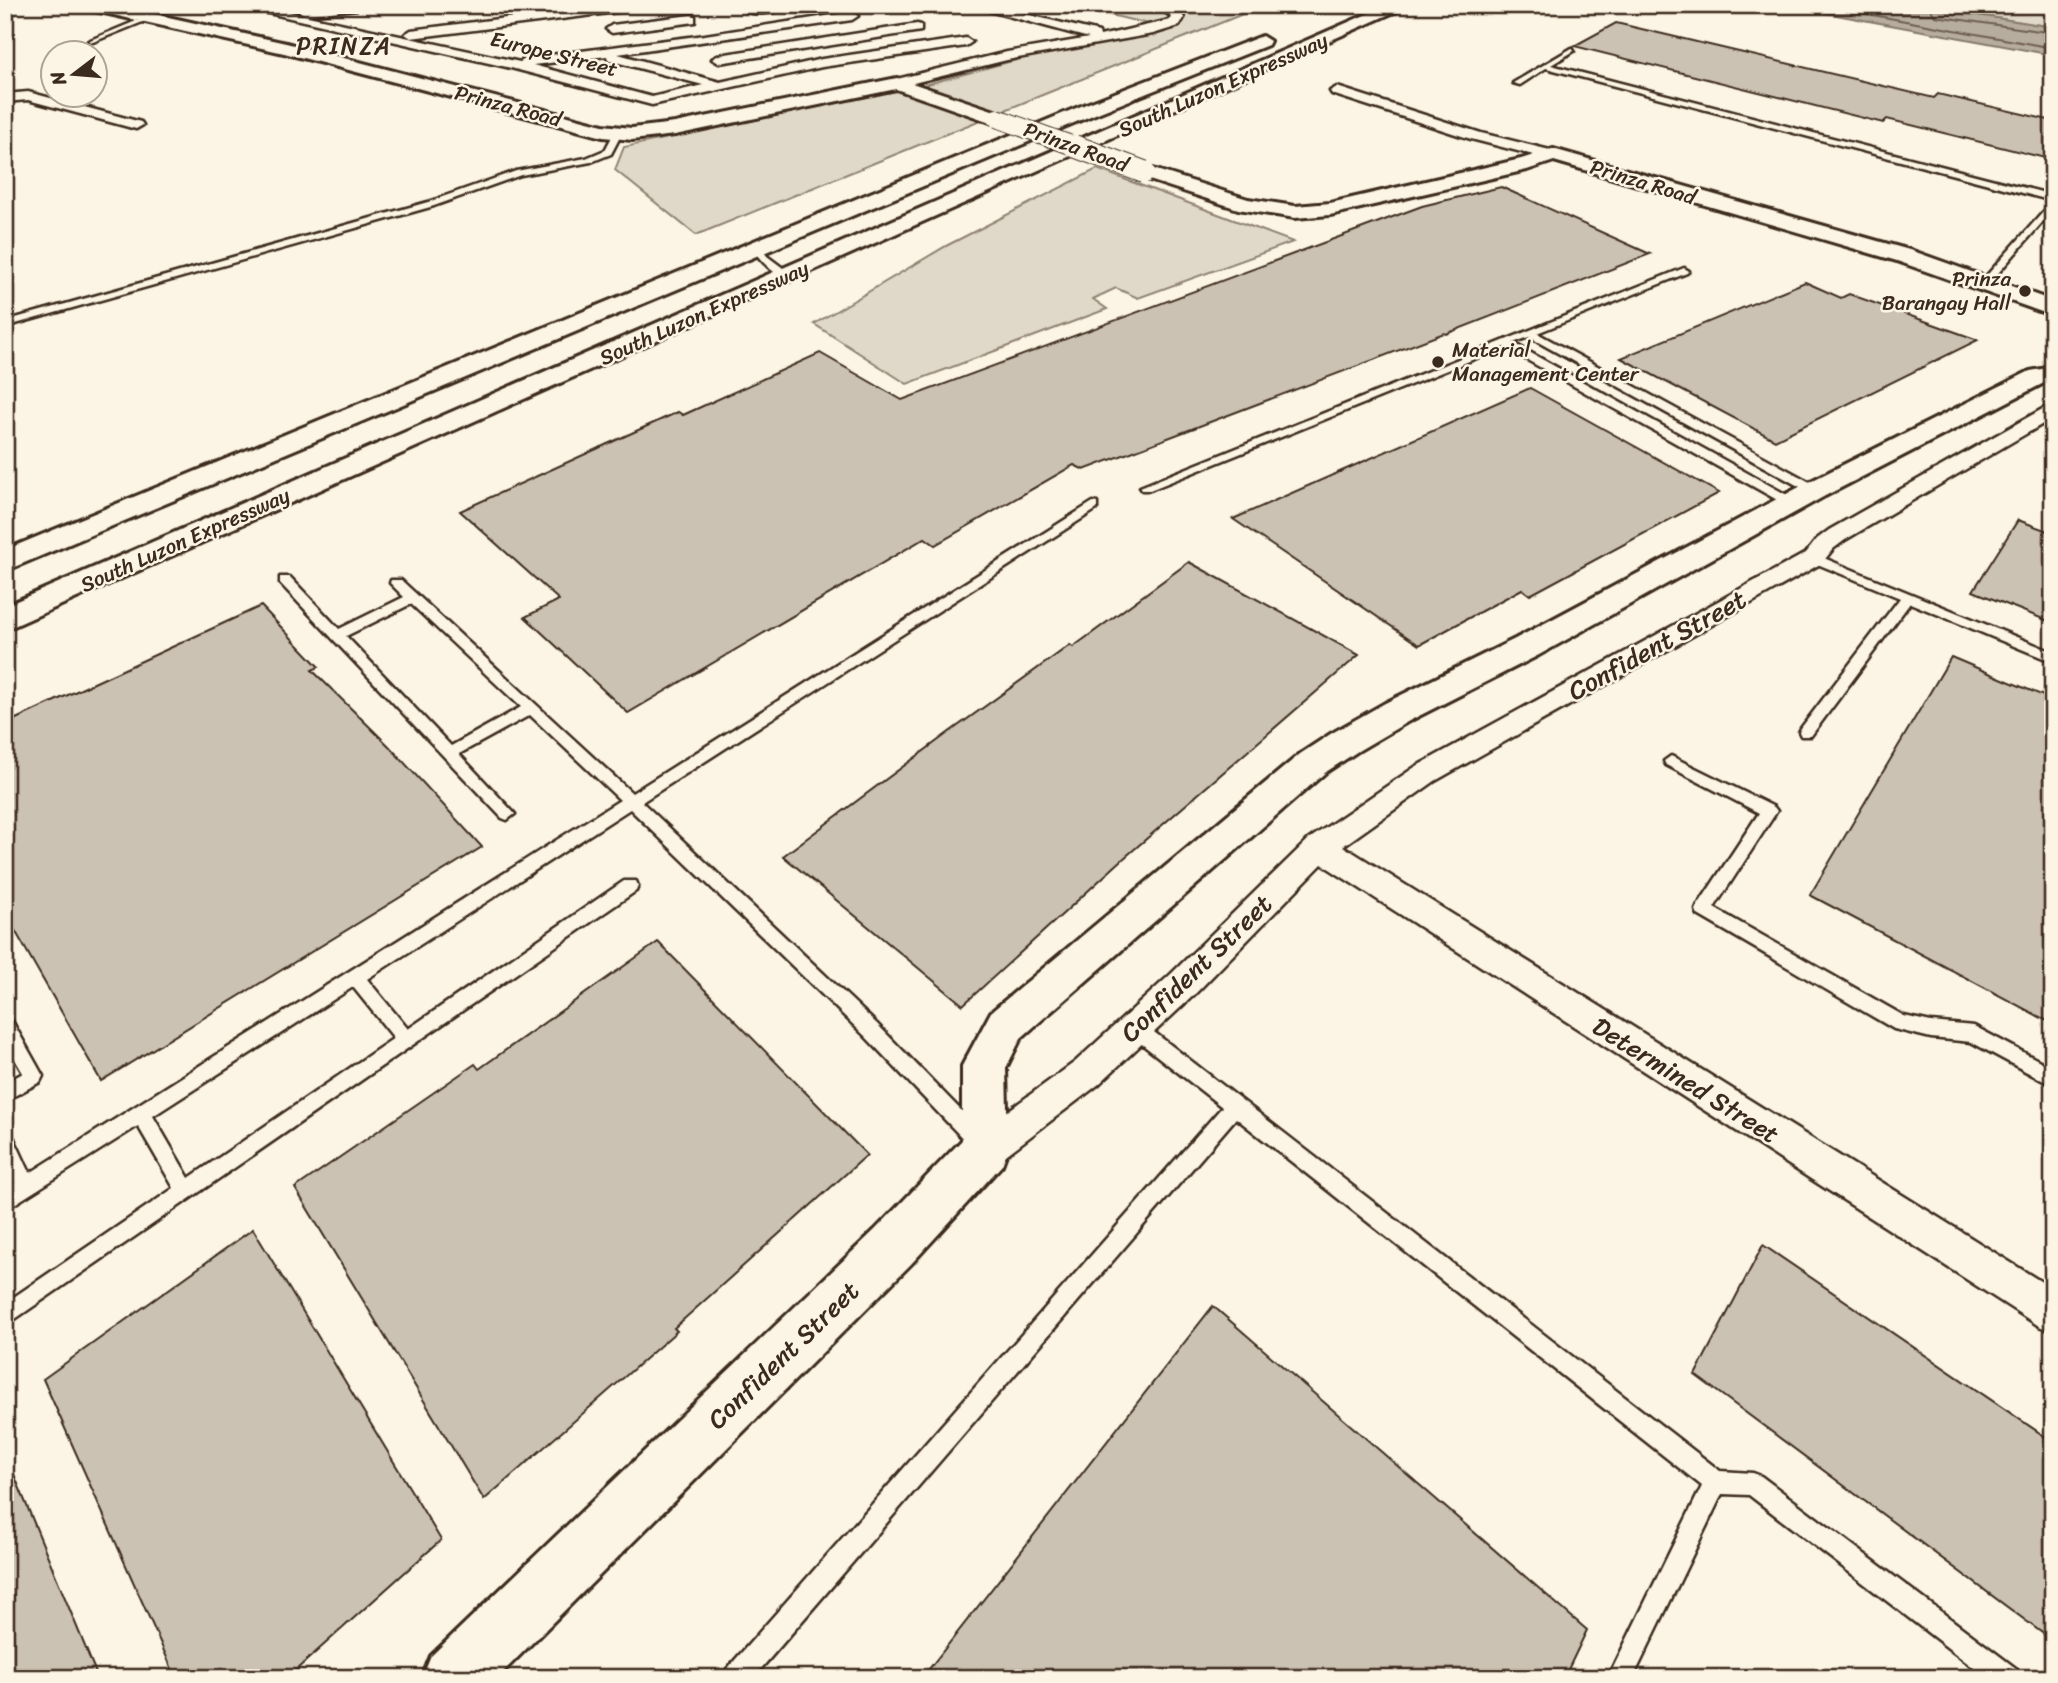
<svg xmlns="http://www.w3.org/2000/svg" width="2058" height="1683" font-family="Sriracha,sans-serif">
	<rect width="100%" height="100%" fill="#fcf5e5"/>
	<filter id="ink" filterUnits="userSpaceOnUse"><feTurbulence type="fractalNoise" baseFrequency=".0143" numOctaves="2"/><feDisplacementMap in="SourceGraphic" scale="14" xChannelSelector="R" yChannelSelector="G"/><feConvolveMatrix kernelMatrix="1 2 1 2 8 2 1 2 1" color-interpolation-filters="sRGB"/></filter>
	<g filter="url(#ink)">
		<!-- green -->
		<g fill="#e0d8c8" stroke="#8e8173" stroke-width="2">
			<polygon points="1069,5 1265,5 696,235 615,170 624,147 920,86 1148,24"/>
			<polygon points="1914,5 2053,5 2053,27"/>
			<polygon points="1097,169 1293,242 1138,298 1116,288 1093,299 1107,309 907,384 814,324 946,246"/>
		</g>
		<!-- water -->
		<polygon fill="#b7ad9e" stroke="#85796b" stroke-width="2" points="1782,5 1914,5 2053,27 2053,55"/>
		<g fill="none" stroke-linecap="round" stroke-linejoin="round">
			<!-- shore -->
			<g stroke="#6d5e51" stroke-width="2">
				<polyline points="1818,5 2053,48"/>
				<polyline points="1928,5 1935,16 2053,33"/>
			</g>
		</g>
		<!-- building -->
		<g fill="#ccc2b3" stroke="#3b2a1e" stroke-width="2">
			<polygon points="1616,23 1934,98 1938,94 2053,121 2053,160 1887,119 1883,123 1574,46"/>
			<polygon points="1501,187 1650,254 1446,334 1444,333 1084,470 1074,465 935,545 925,538 628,713 525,617 559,600 460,511 678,412 683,415 820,353 902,400 1422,206"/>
			<polygon points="1805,282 1841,298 1849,294 1978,340 1775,440 1621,358"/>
			<polygon points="1530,388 1719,493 1530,595 1522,589 1419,645 1233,519"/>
			<polygon points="2018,520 2053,533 2053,623 1973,591"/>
			<polygon points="1189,562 1359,655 1123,859 963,1005 783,856 948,733 1070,645 1073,647"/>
			<polygon points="261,606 319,667 312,670 388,745 482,847 101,1081 5,913 5,724"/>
			<polygon points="1951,657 2053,700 2053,1024 1810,895"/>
			<polygon points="658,942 867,1155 674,1328 677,1331 484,1500 295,1188 475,1064 479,1069"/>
			<polygon points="253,1229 441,1540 287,1678 176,1678 43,1379"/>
			<polygon points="1763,1245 2053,1442 2053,1641 1695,1375"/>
			<polygon points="1213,1306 1587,1630 1564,1678 922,1678"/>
			<polygon points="6,1455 98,1678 5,1678"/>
		</g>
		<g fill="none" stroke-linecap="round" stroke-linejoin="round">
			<defs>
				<g id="service">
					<polygon points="148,16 150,19 93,42 88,41"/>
					<polygon points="1572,48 1574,51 1551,65 2053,195 2053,201 1546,68 1520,85 1513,83"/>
					<polygon points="615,131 622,133 611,154 591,162 521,175 434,206 5,327 5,321 428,202 516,171 586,158 605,150"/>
					<polygon points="2053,201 2053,210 1986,287 1980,287 1980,283"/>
					<path d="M754,246H760L767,256L791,274V278C776,278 760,260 752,248Z"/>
					<polygon points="1684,268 1689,271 1687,273 1537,333 1819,487 1819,493 1811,493 1529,337 1513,343 1796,500 1796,506 1788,506 1504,347 1150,490 1142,490 1140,487"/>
					<path d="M1093,502L1097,503V509L642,802L877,1024L983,1133L986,1139L983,1145L976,1148L969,1145L865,1036L630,809L367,979L408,1029L624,881H636L638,886L636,891L5,1326V1303L174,1188L138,1126L5,1210V1189L15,1183L5,1162V1131L12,1134L30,1173L620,800L530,715L459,754L515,814L507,820L502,818L280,583V577H290L339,629L404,597L390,583L391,580H401L632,793ZM411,604L521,707L451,746L346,636ZM353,987L394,1038L189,1178L153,1116Z"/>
					<polygon points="1814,554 2053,652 2053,662 1910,603 1811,736 1801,736 1799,732 1801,728 1900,598 1810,561 1810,555"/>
					<polygon points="1671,756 1774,807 1777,811 1714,908 1904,1016 1931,1022 1974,1026 2053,1068 2053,1086 1971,1042 1931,1038 1894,1029 1698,915 1696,910 1698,905 1759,813 1666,765 1664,761"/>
					<polygon points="5,1017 11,1019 43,1076 40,1082 5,1101 5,1083 23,1073 5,1042"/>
					<polygon points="1135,1020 1141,1022 1720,1471 1753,1473 1761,1476 2017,1669 2020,1678 1987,1678 1749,1495 1722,1494 1633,1678 1608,1678 1702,1486 1236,1118 753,1678 724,1678 727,1669 1222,1107 1129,1034 1126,1028 1129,1022"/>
				</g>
				<g id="minor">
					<polygon points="152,5 196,5 190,9 148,12 146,9"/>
					<path d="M233,5H257L520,62L527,58L705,35L852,12L858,16L852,20L618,54L720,82L822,59L966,38L972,42L966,46L822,67L652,105L511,68ZM607,56L608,60L703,85L652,97L533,65Z"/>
					<polygon points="323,5 363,5 357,9 305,15 299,11 305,7"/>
					<polygon points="610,5 647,5 641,9 411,38 405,34 411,30"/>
					<path d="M758,5H795C785,12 753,17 744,10Z"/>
					<polygon points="967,5 989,5 1099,32 1100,36 1170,20 1171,16 1153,5 1169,5 1181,11 1184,18 1179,26 1153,34 1007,60 897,87 892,86 890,83 897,79 1007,52 1089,38"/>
					<polygon points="691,15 695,16 695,22 612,33 606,29 612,25"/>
					<polygon points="917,24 921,25 921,31 719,63 712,59 719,55"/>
					<polygon points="1337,87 1481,133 1558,152 1561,155 1553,160 1471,139 1332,94 1330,91"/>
					<polygon points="28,92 141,122 143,125 136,129 28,100 5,102 5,94"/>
					<polygon points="2053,403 2053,418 1845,540 1833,549 1822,563 1435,781 1343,846 2053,1289 2053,1332 2039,1326 1322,864 1195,994 1099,1084 998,1161 985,1166 972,1161 967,1149 972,1137 1075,1062 1171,974 1309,839 1415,767 1806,553 1817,539 1829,530"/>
				</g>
				<polygon id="tertiary" points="2053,367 2053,383 2044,383 1825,496 1539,655 1409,721 1358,751 1326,772 1021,1038 1006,1068 1008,1149 1002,1165 911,1264 497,1678 422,1678 431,1656 875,1230 962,1140 962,1066 991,1012 1300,754 1332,733 1385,703 1515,639 1805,484 2030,371"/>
				<g id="secondary">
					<polygon points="83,5 114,5 286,43 603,125 632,128 675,123 897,78 1004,114 1006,118 997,124 990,122 896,89 675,135 632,140 603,137 284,53 91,10"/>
					<polygon points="1553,149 1913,251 2053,301 2053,316 1897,261 1554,161 1527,170 1330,215 1295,218 1238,209 1137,176 1134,172 1137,168 1144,166 1248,199 1295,206 1330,203 1521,159"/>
				</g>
				<g id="motorway">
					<polygon points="1388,5 1410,5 5,630 5,606"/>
					<polygon points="1262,36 1270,41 1268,45 1100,112 5,571 5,550 1086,104"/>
				</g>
			</defs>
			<!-- service casing -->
			<use href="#service" stroke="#3b2a1e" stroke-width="5"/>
			<!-- minor casing -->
			<use href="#minor" stroke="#3b2a1e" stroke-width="5"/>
			<!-- tertiary casing -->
			<use href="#tertiary" stroke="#3b2a1e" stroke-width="6"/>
			<!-- secondary casing -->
			<use href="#secondary" stroke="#3b2a1e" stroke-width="6"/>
			<!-- motorway casing -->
			<use href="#motorway" stroke="#3b2a1e" stroke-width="6"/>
			<!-- service -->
			<use href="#service" fill="#fcf5e5" fill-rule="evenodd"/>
			<!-- minor -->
			<use href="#minor" fill="#fcf5e5" fill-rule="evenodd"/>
			<!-- tertiary -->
			<use href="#tertiary" fill="#fcf5e5" fill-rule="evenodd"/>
			<!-- secondary -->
			<use href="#secondary" fill="#fcf5e5" fill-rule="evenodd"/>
			<!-- motorway -->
			<use href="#motorway" fill="#fcf5e5" fill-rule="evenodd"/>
			<defs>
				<polyline id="secondary-bridge-far1" points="997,118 1079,148"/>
				<polyline id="secondary-bridge" points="1074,146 1144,172"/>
			</defs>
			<!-- secondary-bridge-far1 casing -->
			<use href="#secondary-bridge-far1" stroke="#3b2a1e" stroke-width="20" stroke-linecap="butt"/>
			<!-- secondary-bridge casing -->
			<use href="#secondary-bridge" stroke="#3b2a1e" stroke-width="24" stroke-linecap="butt"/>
			<!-- secondary-bridge-far1 -->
			<use href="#secondary-bridge-far1" stroke="#fcf5e5" stroke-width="18"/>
			<!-- secondary-bridge -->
			<use href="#secondary-bridge" stroke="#fcf5e5" stroke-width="22"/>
		</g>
	</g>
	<!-- markers -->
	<g fill="#3b2a1e" stroke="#fcf5e5" stroke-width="2.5">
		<circle cx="2025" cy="291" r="7"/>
		<circle cx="1438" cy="362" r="7"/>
	</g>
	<g text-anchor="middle" stroke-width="5" stroke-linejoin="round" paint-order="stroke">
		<!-- far-street labels -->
		<g font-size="21" fill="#3b2a1e" stroke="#fcf5e5">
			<text transform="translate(554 54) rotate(14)" y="7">Europe Street</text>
			<text transform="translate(1223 85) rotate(-24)" y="7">South Luzon Expressway</text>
			<text transform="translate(508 106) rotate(15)" y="7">Prinza Road</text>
			<text transform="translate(1076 147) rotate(20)" y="7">Prinza Road</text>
			<text transform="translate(1643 182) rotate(17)" y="7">Prinza Road</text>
			<text transform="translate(704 313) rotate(-24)" y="7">South Luzon Expressway</text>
			<text transform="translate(185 540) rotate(-24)" y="7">South Luzon Expressway</text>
		</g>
		<!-- far-poi labels -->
		<g font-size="21" fill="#3b2a1e" stroke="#fcf5e5" text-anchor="end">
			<text x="2011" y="286">Prinza<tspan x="2011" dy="24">Barangay Hall</tspan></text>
			<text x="1452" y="357" text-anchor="start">Material<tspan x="1452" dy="24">Management Center</tspan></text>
		</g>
		<!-- far-quarter labels -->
		<g font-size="24" letter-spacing="2" fill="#3b2a1e" stroke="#fcf5e5">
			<text x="344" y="54">PRINZA</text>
		</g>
		<!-- street labels -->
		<g font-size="26" fill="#3b2a1e" stroke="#fcf5e5">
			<text transform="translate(1657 645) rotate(-29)" y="9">Confident Street</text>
			<text transform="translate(1196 968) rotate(-44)" y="9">Confident Street</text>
			<text transform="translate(1686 1080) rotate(32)" y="9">Determined Street</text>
			<text transform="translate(783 1355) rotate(-44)" y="9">Confident Street</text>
		</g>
	</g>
	<!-- margin -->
	<rect width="2058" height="1683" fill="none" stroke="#fcf5e5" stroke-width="28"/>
	<rect x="14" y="14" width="2030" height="1655" fill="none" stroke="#3b2a1e" stroke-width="2.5" filter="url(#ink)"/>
	<!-- north arrow -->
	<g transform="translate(74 74) rotate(254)"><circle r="33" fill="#fcf5e5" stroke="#afa495" stroke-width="2"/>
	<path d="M0-5L12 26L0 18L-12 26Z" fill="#3b2a1e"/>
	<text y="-10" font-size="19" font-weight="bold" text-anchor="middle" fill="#3b2a1e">N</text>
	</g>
</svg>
